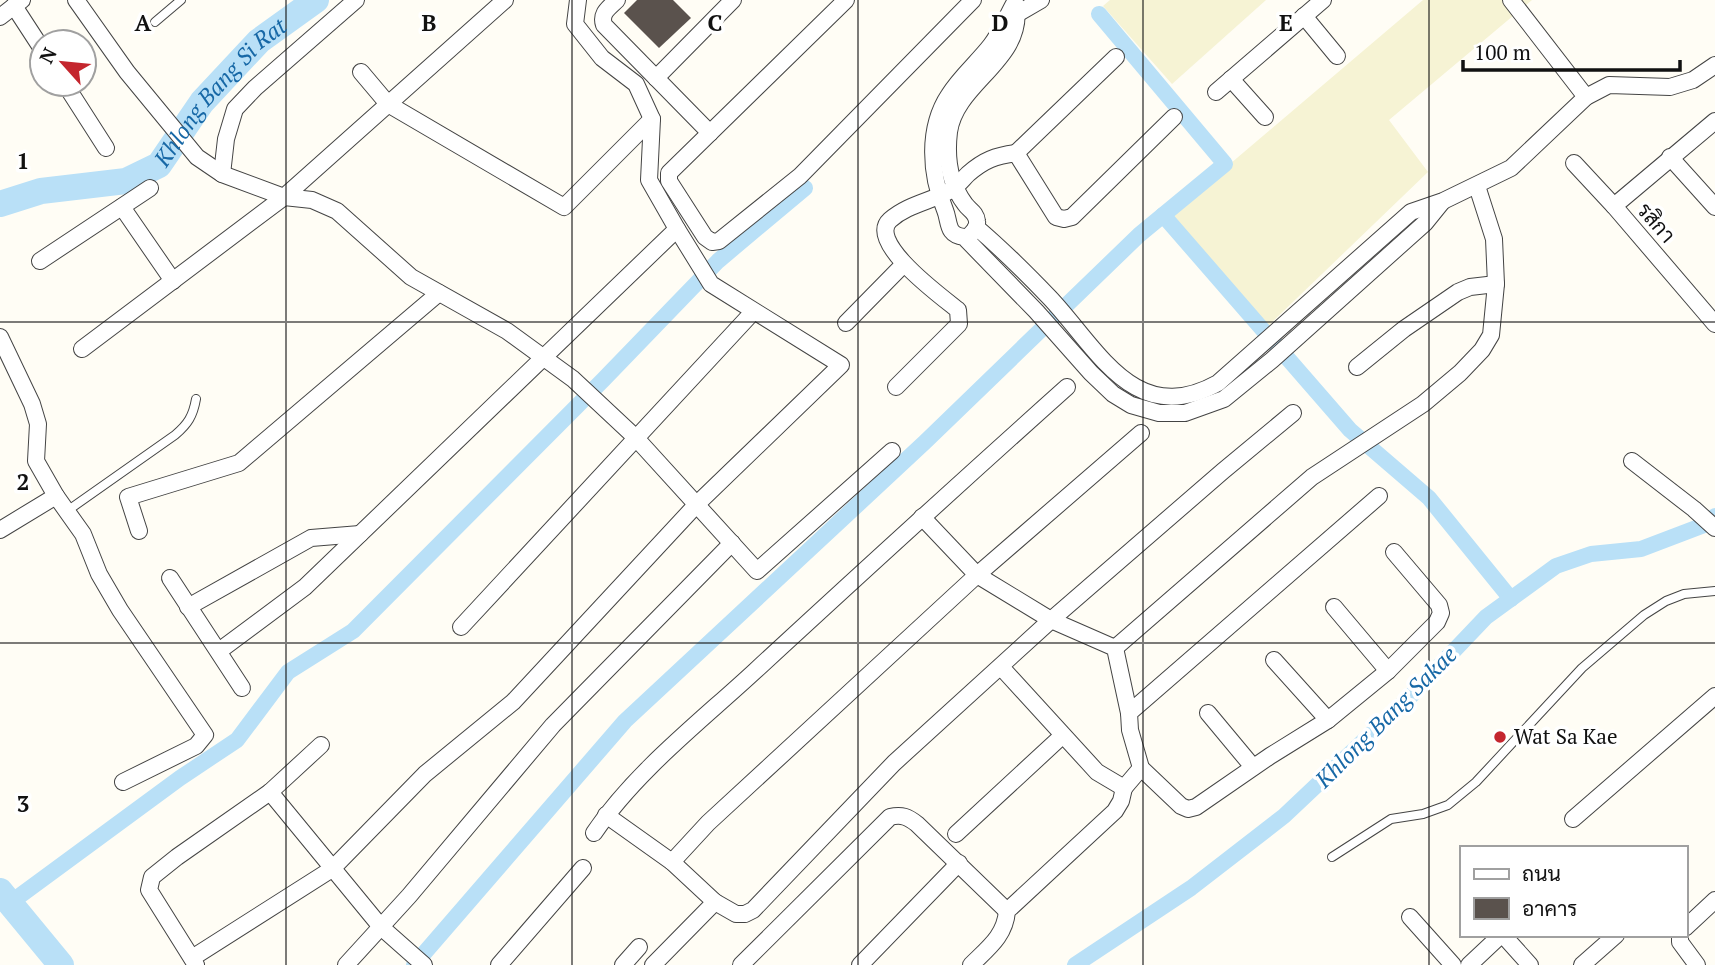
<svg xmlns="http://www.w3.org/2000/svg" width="1715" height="965" font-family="'PT Serif',Sarabun,serif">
	<rect width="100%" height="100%" fill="#fffdf5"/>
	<!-- farmland -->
	<g fill="#f6f3d4">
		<polygon points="1110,0 1266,0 1172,84 1103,6"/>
		<polygon points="1423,0 1532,0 1389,120 1428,172 1268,326 1171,214"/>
	</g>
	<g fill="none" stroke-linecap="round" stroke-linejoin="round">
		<!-- canal -->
		<g stroke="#b9e0f7" stroke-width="16">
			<polyline points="1163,215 1350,430 1429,498 1511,599"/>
			<polyline points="10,903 180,778 237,740 288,672 353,631 603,380 718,261 805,188"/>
			<polyline points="414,965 625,721 925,442 1139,235 1225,164 1099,14"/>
			<polyline points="1075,965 1191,888 1284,816 1408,699 1486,617 1556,566 1591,554 1641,549 1712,522 1715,516"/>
		</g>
		<!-- river -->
		<g stroke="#b9e0f7" stroke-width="26">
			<path id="s1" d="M0,204L41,191L126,181L159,165L202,102L259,41L316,0"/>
			<polyline points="0,891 61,965"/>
		</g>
	</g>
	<!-- building -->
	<polygon fill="#5a524d" points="637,0 673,0 691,18 659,48 624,13"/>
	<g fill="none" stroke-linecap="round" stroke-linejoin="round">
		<defs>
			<g id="service">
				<polyline points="155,22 181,0"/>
				<path d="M67,511L175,435C188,424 193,416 196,399"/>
				<polyline points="1332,857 1391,819 1423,814 1448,805 1476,782 1582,668 1644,615 1666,601 1684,594 1715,591"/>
			</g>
			<g id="minor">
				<polyline points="76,0 127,72 197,157 222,174 284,197 312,200 337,211 411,277 507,331 573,379 635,437 757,571 892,451"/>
				<path d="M617,0C609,8 600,13 604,25L710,133"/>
				<polyline points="846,0 669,173 669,181 705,237 712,242 719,241 800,176 973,0"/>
				<polyline points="1511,0 1586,97"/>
				<path d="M1015,2C1007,16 1001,32 991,45C978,62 960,77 949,95C927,128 930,174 945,210C950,222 946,235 964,237L1036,311L1091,373L1113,394L1131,405L1159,413H1185L1224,399L1272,360L1425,223L1442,202"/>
				<polyline points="14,6 42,49"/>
				<polyline points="1304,16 1337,56"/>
				<polyline points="0,17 22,0"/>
				<polyline points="1010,18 1041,0"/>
				<polyline points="361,72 388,104 564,207 652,119"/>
				<polyline points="656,78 733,0"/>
				<polyline points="1231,79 1265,117"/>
				<polyline points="65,84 106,148"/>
				<polyline points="1216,92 1323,0"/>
				<polyline points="1715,121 1614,206 1715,324"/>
				<polyline points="1016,153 1116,57"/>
				<polyline points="1670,157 1715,207"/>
				<polyline points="1574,163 1614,206"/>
				<polyline points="222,174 226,139 235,109 255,88 356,0"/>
				<polyline points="122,207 173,281"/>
				<path d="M976,227C1002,249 1027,274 1050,298C1098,349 1135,429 1218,383L1411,212L1443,201L1511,168L1586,97L1609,85L1670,87L1693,80L1715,65"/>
				<path d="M970,235C974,231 978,227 977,221C976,212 969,210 965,204C949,183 946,157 949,132C956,82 1024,61 1016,6"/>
				<polyline points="40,261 150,188"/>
				<polyline points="846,323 904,264"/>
				<polyline points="0,337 32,404 38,424 36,461 56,496 83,534 99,574 120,610 205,735 196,746 123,782"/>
				<polyline points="82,349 284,197 505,0"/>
				<polyline points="1357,367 1404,329 1458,292 1470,287 1496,284"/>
				<path d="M896,387L959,324L958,310C942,297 866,242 890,220C908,204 933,201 953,189C958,185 963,179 968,174C984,160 995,156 1016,153L1056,217L1064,219L1072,217L1174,117"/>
				<polyline points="1632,461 1694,509 1715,528"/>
				<polyline points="1379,496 1129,713 1130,730 1141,768 1181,806 1188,809 1196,807 1270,756 1328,720 1388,671 1437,622 1441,613 1439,605 1394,552"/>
				<polyline points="922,517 977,575 1051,620 1115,648 1129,713"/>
				<polyline points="0,530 56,496"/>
				<polyline points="139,531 128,497 239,463 439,293"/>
				<polyline points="170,578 242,688"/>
				<polyline points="188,607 311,538 360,534"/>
				<polyline points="1334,607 1388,671"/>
				<polyline points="461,627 753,312"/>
				<polyline points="1115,648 1312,477 1423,404 1460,373 1482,350 1491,335 1496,284 1494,239 1477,186"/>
				<polyline points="219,651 305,587 677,229 649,180 652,119 636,84 602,58 575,24 578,0"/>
				<polyline points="1274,660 1328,720"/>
				<polyline points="1001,667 1097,772 1124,788 1141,768"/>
				<polyline points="1208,713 1253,767"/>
				<polyline points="270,792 381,927 424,965"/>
				<polyline points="606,815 672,862 715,902 736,914 745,914 753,910 894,763 1051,620 1223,471 1293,413"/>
				<polyline points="1573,819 1715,696"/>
				<path d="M594,833C635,772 701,721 755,671C858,576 962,481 1067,387"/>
				<polyline points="956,834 1062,736"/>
				<polyline points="672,862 708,823 977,575 1141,433"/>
				<polyline points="1410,917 1453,965"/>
				<polyline points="1685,928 1715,900"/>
				<polyline points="1503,935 1530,965"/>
				<polyline points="1680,935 1680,942 1697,965"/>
				<polyline points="192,958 332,869 425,774 513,702 697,504 841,365 711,284 677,229"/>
				<polyline points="196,965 149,890 152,877 177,857 270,792 321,745"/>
				<polyline points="346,965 409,896 553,725 732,543"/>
				<polyline points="499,965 583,868"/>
				<polyline points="623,965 639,947"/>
				<polyline points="653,965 715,902"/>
				<path d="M741,965L890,817C902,814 908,817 917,824L1007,911"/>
				<polyline points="860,965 959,863"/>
				<path d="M971,965C988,948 1005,936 1007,911L1115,811L1121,801L1124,788"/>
				<polyline points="1469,965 1501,935"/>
				<polyline points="1582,965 1616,935"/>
			</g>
		</defs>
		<!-- service casing -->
		<use href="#service" stroke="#444" stroke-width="10"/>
		<!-- minor casing -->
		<use href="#minor" stroke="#444" stroke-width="18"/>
		<!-- service -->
		<use href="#service" stroke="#fff" stroke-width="8"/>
		<!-- minor -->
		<use href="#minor" stroke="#fff" stroke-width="16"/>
	</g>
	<!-- grid -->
	<path fill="none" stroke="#111" stroke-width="2" stroke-opacity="0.55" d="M286,0V965M572,0V965M858,0V965M1143,0V965M1429,0V965M0,322H1715M0,643H1715"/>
	<!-- markers -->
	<circle fill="#c4262e" stroke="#fff" stroke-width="2.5" cx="1500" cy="737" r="7"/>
	<g text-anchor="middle" stroke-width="7" stroke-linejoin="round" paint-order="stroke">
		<!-- street labels -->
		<g font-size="21" fill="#111" stroke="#fff">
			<text transform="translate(1656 223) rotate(49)" y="7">รสิกา</text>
		</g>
		<!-- poi labels -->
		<g font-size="21" fill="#111" stroke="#fff" text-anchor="start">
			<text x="1514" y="744">Wat Sa Kae</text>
		</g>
		<!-- water labels -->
		<g font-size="23" font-style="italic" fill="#1768a6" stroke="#fff">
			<text dy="8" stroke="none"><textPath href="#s1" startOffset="261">Khlong Bang Si Rat</textPath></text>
			<text transform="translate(1386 717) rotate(-45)" y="8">Khlong Bang Sakae</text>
		</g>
	</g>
	<g font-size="23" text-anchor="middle" font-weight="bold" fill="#111" stroke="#fff" stroke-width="7" stroke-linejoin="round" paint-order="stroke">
		<text x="143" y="31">A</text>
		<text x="429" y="31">B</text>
		<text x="715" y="31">C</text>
		<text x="1000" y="31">D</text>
		<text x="1286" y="31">E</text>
		<text x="23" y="169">1</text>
		<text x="23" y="490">2</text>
		<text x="23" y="812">3</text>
	</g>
	<!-- legend -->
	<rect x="1460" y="846" width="228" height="91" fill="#ffffff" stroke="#a0a0a0" stroke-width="2"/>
	<rect x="1474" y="869" width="35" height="10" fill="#ffffff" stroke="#a0a0a0" stroke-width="2"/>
	<text x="1522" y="881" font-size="21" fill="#111111">ถนน</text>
	<rect x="1474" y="898" width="35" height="21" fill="#5a524d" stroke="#a0a0a0" stroke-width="2"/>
	<text x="1522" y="916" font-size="21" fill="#111111">อาคาร</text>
	<!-- north arrow -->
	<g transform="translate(63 63) rotate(297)"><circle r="33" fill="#ffffff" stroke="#a0a0a0" stroke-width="2"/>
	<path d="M0-5L12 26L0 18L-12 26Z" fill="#c4262e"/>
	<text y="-10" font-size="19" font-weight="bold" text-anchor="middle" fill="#111111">N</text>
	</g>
	<!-- scale -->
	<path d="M1463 60v10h217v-10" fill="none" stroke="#111111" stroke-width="3.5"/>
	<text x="1474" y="60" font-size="21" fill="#111111" stroke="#ffffff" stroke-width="5" paint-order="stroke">100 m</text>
</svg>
